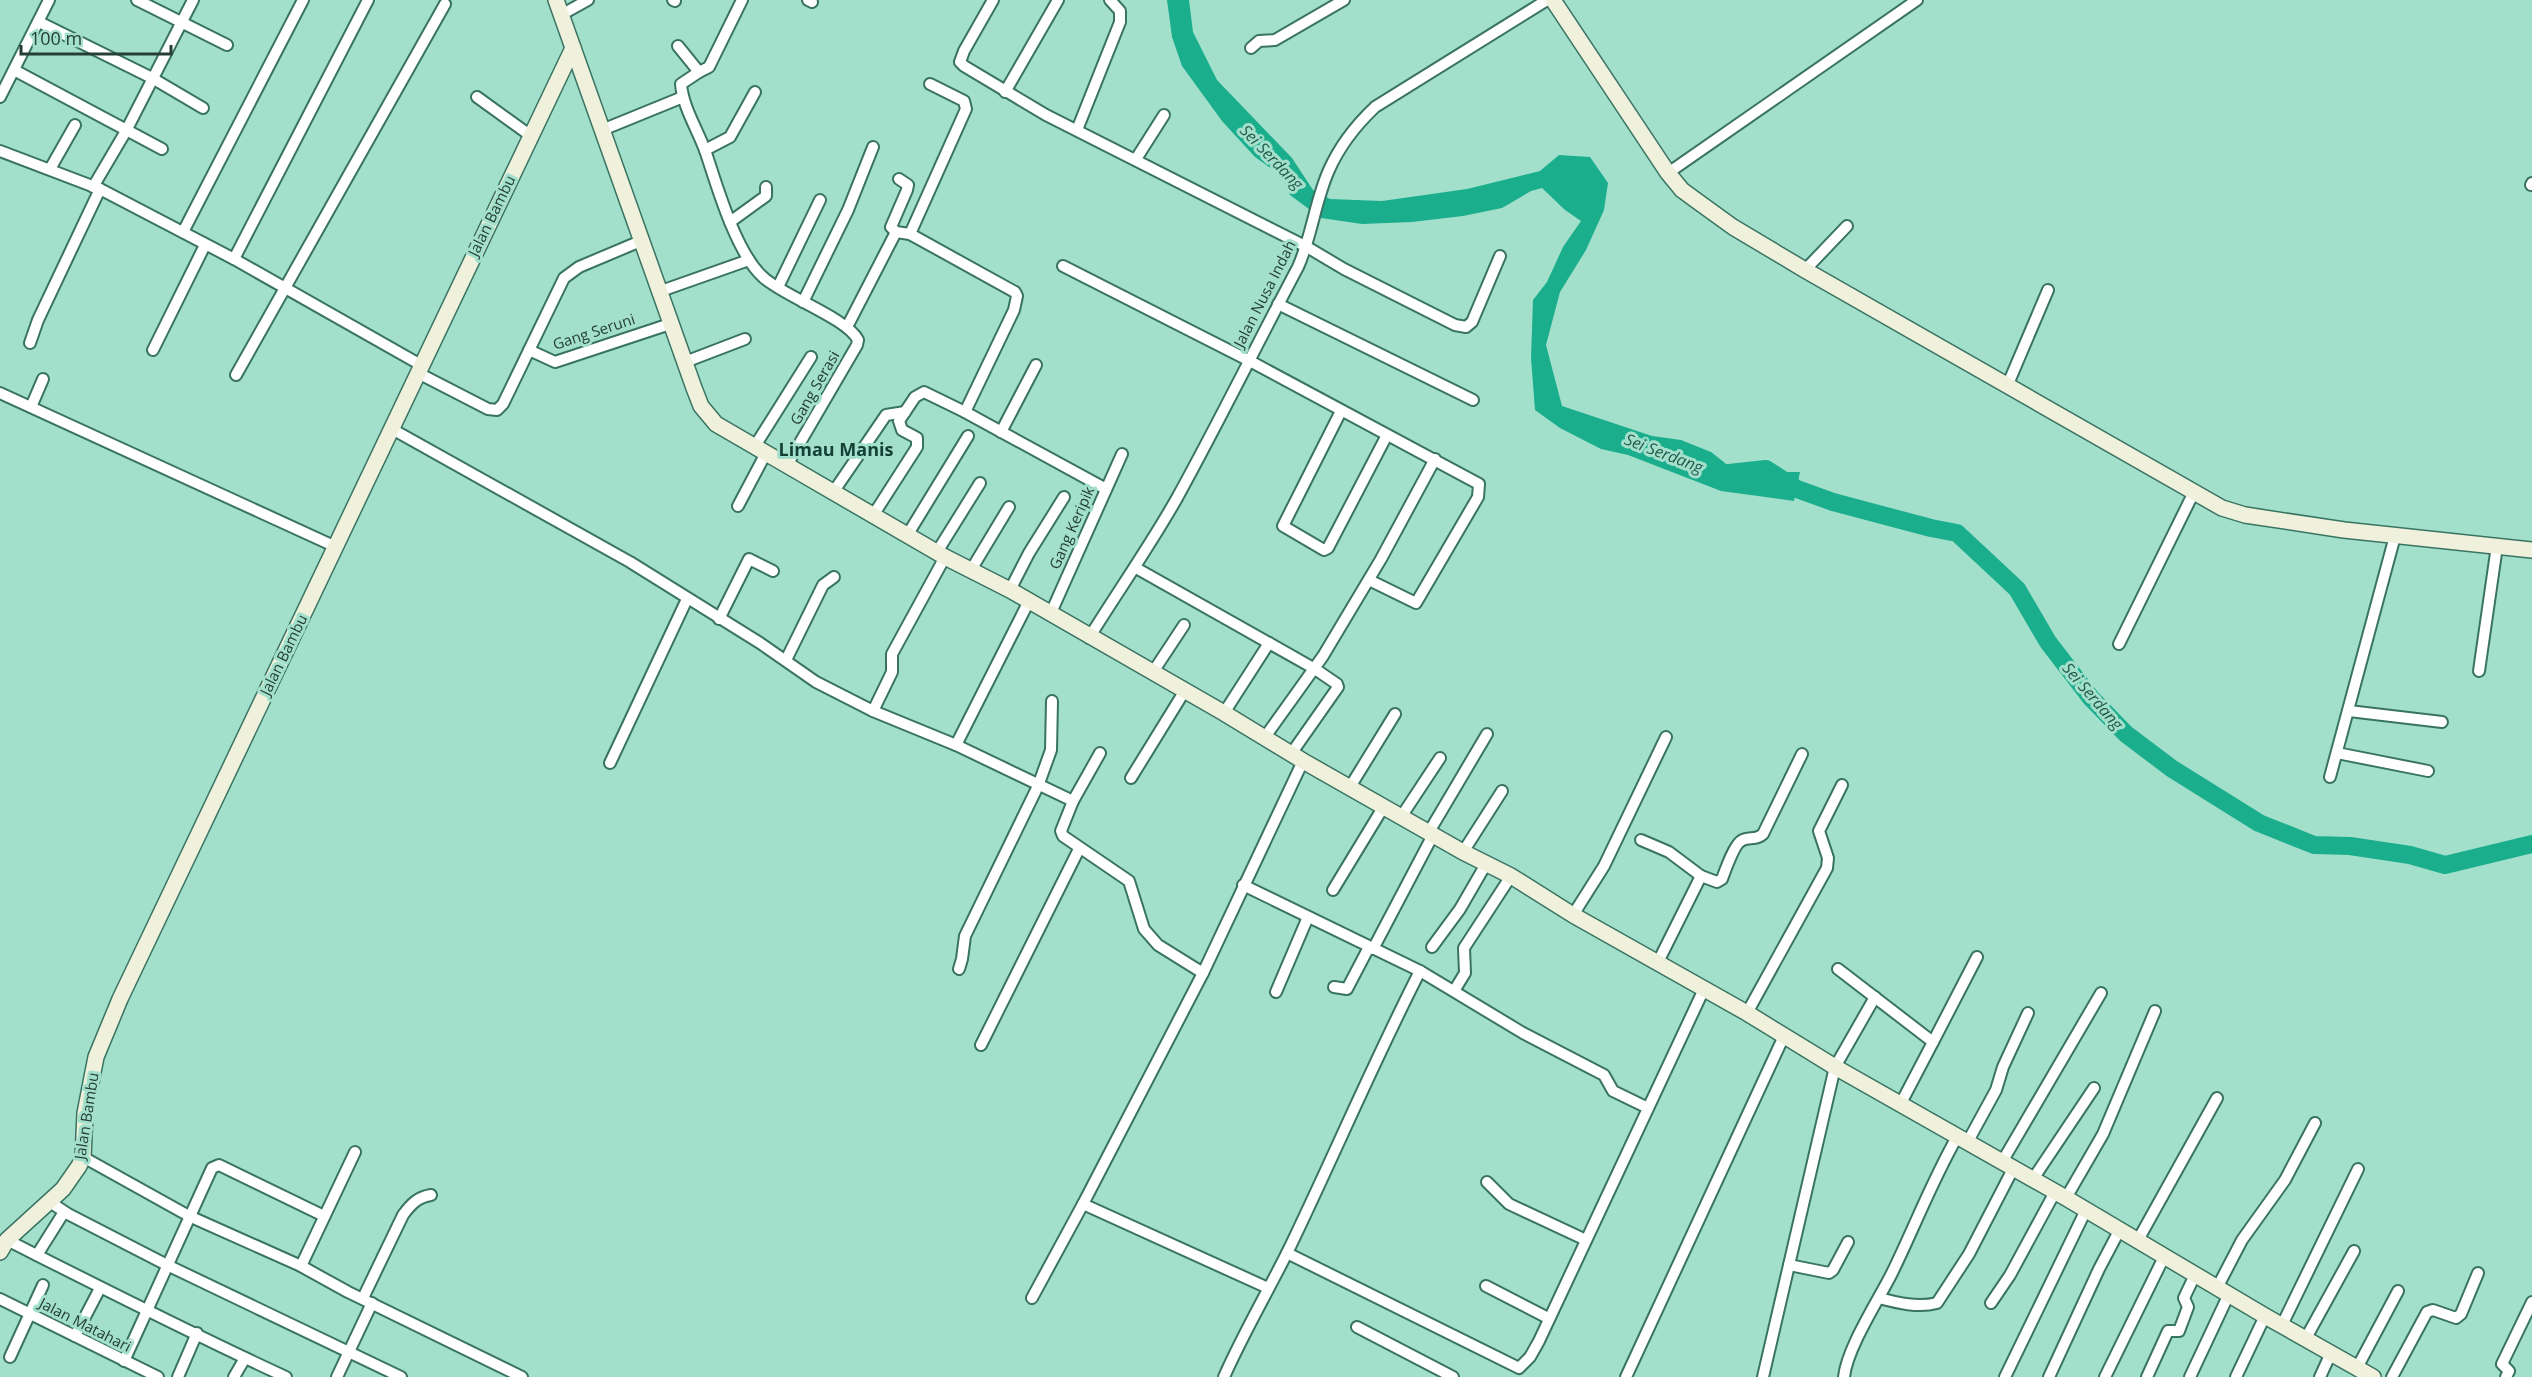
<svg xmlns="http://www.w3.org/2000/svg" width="2532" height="1377" font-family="'Open Sans',sans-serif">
	<rect width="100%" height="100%" fill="#a3e0cc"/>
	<!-- water -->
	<polygon fill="#1aae8d" points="1167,0 1189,0 1193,32 1217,80 1292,158 1313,190 1330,199 1382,201 1467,189 1540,171 1559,155 1590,157 1608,183 1604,210 1586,250 1560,292 1546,345 1562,406 1652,436 1681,440 1711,452 1730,467 1764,472 1800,472 1794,501 1721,491 1628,455 1601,449 1560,428 1535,410 1531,358 1533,300 1547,282 1563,247 1581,221 1565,210 1542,188 1531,191 1502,208 1463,216 1412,222 1362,224 1321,218 1290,195 1282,176 1255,157 1222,121 1182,66 1172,37"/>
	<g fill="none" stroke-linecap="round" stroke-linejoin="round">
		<!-- river -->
		<polyline stroke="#1aae8d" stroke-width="18" points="1729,473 1766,469 1797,489 1833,502 1931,528 1957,533 2017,589 2048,642 2091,698 2126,734 2171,768 2259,823 2314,845 2350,846 2410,855 2445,865 2532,844"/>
		<defs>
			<g id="street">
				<polyline points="137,0 227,45"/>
				<polyline points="673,0 675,1"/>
				<polyline points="808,0 812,2"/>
				<polyline points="993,0 964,51 960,62 964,66 1046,115 1307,247 1344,269 1455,325 1466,327 1472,322 1500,256"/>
				<polyline points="561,15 588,0"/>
				<polyline points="39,22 152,78 203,108"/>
				<polyline points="678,46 699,72 709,67 742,0"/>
				<polyline points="1251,48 1259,41 1275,40 1344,0"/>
				<polyline points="14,70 162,149"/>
				<path d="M699,72L681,84C683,108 698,130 706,153C717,186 736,253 763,277C783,296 847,318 858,340L857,345L787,465"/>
				<polyline points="1005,92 1058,0"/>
				<polyline points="0,97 49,0"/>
				<polyline points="477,97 531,136"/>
				<polyline points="602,130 683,97"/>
				<polyline points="1077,130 1120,22 1120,11 1110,0"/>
				<polyline points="705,150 730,137 755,92"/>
				<polyline points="0,151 100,189 234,259 421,365"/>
				<polyline points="1136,159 1164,115"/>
				<polyline points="50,169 75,125"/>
				<polyline points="1668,173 1917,0"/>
				<polyline points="899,179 908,185 907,190 891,227 896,232 910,234 1015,292 1017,296 1014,310 965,412"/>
				<polyline points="2531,185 2532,183"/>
				<polyline points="93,187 126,131 193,0"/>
				<polyline points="730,222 766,196 766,187"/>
				<polyline points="183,232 303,0"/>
				<polyline points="910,234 966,109 964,101 930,84"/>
				<polyline points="234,259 368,0"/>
				<polyline points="1063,266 1248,360 1479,484 1478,497 1416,603 1369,580"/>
				<polyline points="1805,270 1847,226"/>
				<polyline points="778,287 820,200"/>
				<polyline points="661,291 749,260"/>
				<polyline points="803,302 848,210 873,147"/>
				<polyline points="1278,304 1473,400"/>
				<polyline points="847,327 896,232"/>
				<polyline points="30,343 38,320 100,189"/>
				<polyline points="153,350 205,245"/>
				<polyline points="529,350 555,362 670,324"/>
				<polyline points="685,362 745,339"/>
				<polyline points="418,373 488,409 497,410 503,404 564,278 579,267 643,240"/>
				<polyline points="236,375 445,4"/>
				<polyline points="2008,384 2048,290"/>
				<polyline points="0,393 336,547"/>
				<polyline points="31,407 43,379"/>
				<polyline points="1341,411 1283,526 1324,550 1328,548 1387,435"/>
				<polyline points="392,429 630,562 760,643 816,682 873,711 892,672 892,654 945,557"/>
				<polyline points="1001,432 1036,365"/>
				<polyline points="755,446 811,357"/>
				<polyline points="834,491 886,415 905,412"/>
				<polyline points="738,506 766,453"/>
				<polyline points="874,514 917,447 917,438 902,430 899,421 915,397 924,392 965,412 1106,489"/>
				<polyline points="908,534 968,436"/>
				<polyline points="937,552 980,483"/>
				<polyline points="1136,568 1315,669 1337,684 1338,687 1291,754"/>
				<polyline points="971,570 1009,507"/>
				<polyline points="1010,590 1029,553 1064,497"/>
				<polyline points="1050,615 1122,454"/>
				<polyline points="719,619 749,559 773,571"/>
				<path d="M1089,638C1118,591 1150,546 1177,498C1219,422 1257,344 1298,267C1312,236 1315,201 1329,170C1340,145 1355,126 1375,107L1547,0"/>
				<polyline points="2119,644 2194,492"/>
				<polyline points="786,660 823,585 834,577"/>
				<polyline points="2479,671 2497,546"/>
				<polyline points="1153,672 1184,625"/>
				<polyline points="873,711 956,745 1073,801 1100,753"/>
				<polyline points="2349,711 2442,722"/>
				<polyline points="1224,713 1269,643"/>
				<polyline points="1265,737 1323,656 1381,559 1435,459"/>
				<polyline points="956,745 1028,603"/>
				<polyline points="2337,753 2428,771"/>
				<polyline points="610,763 687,599"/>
				<polyline points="2330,777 2395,536"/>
				<polyline points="1131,778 1184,692"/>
				<polyline points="1350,787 1395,714"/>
				<polyline points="1073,801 1061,831 1063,836 1129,881 1144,929 1158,945 1203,973"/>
				<polyline points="1401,817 1440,758"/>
				<polyline points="1429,832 1487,734"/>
				<polyline points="1641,840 1669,852 1701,876 1658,962"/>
				<polyline points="1463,852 1502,791"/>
				<path d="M1701,876L1717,882L1722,879C1725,871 1734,845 1741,841C1748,836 1756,841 1763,834L1802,754"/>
				<polyline points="1243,885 1420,971 1523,1033 1604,1075 1613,1091 1648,1108"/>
				<polyline points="1333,890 1384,806"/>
				<polyline points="1573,915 1604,866 1666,737"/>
				<polyline points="1432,947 1460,909 1486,864"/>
				<polyline points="1373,949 1433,835"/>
				<polyline points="959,969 962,959 965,936 1038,786 1051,750 1052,701"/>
				<polyline points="1838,969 1933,1042 1900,1105"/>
				<polyline points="1334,987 1347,989 1369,947"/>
				<polyline points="1454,991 1465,973 1464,948 1511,876"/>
				<polyline points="1276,992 1308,917"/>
				<polyline points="1747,1013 1827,868 1828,858 1819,831 1842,785"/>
				<polyline points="1933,1042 1977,957"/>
				<polyline points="981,1045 1079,849"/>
				<polyline points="1967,1143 1996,1090 2003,1067 2028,1013"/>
				<polyline points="83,1157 189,1216 301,1266 348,1292 522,1377"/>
				<polyline points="2002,1162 2101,993"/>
				<polyline points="2033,1179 2094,1088"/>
				<polyline points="1487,1182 1509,1204 1586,1240"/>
				<polyline points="2066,1198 2103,1134 2155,1011"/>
				<polyline points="50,1202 68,1214 167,1265 401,1377"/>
				<path d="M7,1240C100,1287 192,1334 286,1377"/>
				<polyline points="2138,1240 2217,1098"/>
				<polyline points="1287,1253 1519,1368 1530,1357 1539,1341 1704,989"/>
				<polyline points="37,1255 64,1212"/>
				<polyline points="1789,1265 1829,1273 1833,1270 1848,1242"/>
				<polyline points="301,1266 355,1152"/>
				<polyline points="1486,1286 1548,1318"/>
				<polyline points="1268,1288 1083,1204 1203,973 1303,761"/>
				<polyline points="2217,1288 2242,1240 2285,1180 2315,1123"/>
				<path d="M363,1298L403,1215C411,1204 418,1197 431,1195"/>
				<polyline points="1032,1298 1083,1204"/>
				<path d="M1879,1298C1898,1303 1918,1308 1937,1303L1969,1254L2013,1169"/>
				<polyline points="0,1299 158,1377"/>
				<polyline points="1991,1303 2010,1275 2055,1192"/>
				<polyline points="2282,1325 2358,1169"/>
				<polyline points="1357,1327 1453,1377"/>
				<polyline points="75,1336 98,1292"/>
				<polyline points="2306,1338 2354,1251"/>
				<polyline points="10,1357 43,1285"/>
				<polyline points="124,1361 212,1168 219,1165 324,1216"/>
				<polyline points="2357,1368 2398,1291"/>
				<polyline points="178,1377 197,1333"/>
				<polyline points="234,1377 245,1358"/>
				<polyline points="337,1377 372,1303"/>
				<path d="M1224,1377C1243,1334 1267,1293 1288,1251C1333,1158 1373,1063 1420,971"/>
				<polyline points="1626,1377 1784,1036"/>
				<polyline points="1763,1377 1835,1067 1875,997"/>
				<path d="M1844,1377C1847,1348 1878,1301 1892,1273C1914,1228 1932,1181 1957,1137"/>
				<polyline points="2005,1377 2086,1210"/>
				<polyline points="2049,1377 2099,1269 2119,1231"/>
				<polyline points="2105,1377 2164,1257"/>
				<polyline points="2147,1377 2168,1331 2179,1331 2188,1307 2184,1298 2195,1275"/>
				<polyline points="2190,1377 2229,1294"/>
				<polyline points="2236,1377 2265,1316"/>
				<polyline points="2320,1377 2331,1353"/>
				<polyline points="2392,1377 2427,1312 2433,1310 2456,1318 2461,1314 2478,1273"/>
				<polyline points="2506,1377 2509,1371 2502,1364 2532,1302"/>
			</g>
			<g id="secondary">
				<polyline points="556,0 694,388 701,406 716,424 945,557 1010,590 1224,713 1303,761 1463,852 1511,876 1573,915 1747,1013 1835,1067 2066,1198 2265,1316 2373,1377"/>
				<polyline points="1553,0 1668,173 1682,190 1697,201 1733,227 1805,270 2222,508 2245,515 2344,530 2532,550"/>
				<polyline points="0,1252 7,1240 63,1189 79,1166 83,1157 85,1113 96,1057 120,999 573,48"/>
			</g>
		</defs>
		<!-- street casing -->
		<use href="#street" stroke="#397462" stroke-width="14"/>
		<!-- secondary casing -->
		<use href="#secondary" stroke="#397462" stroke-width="18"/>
		<!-- street -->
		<use href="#street" stroke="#fff" stroke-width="10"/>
		<!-- secondary -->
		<use href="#secondary" stroke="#f0f1dc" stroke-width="15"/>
	</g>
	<g text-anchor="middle" stroke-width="6" stroke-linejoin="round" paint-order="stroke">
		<!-- street labels -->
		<g font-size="15" fill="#253e36" stroke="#a3e0cc">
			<text transform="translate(492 216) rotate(-64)" y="5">Jalan Bambu</text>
			<text transform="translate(1265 294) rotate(-63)" y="5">Jalan Nusa Indah</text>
			<text transform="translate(594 332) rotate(-18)" y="5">Gang Seruni</text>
			<text transform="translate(815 388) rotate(-60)" y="5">Gang Serasi</text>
			<text transform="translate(1072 528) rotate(-66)" y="5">Gang Keripik</text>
			<text transform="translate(284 655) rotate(-64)" y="5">Jalan Bambu</text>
			<text transform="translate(87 1116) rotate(-81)" y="5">Jalan Bambu</text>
			<text transform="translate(85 1325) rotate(27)" y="5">Jalan Matahari</text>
		</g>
		<!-- water labels -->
		<g font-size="16" font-style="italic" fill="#24594a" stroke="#a3e0cc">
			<text transform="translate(1272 157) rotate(46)" y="6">Sei Serdang</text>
			<text transform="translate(1664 453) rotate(21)" y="6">Sei Serdang</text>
			<text transform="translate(2093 696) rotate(49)" y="6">Sei Serdang</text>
		</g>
		<!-- quarter labels -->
		<g font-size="18" font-weight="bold" fill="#134135" stroke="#a3e0cc">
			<text x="836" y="456">Limau Manis</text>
		</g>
	</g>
	<!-- scale -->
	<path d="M21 45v9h150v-9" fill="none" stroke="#253e36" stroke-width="3"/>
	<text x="30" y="45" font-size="18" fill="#253e36" stroke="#a3e0cc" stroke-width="4.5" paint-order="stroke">100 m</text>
</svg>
